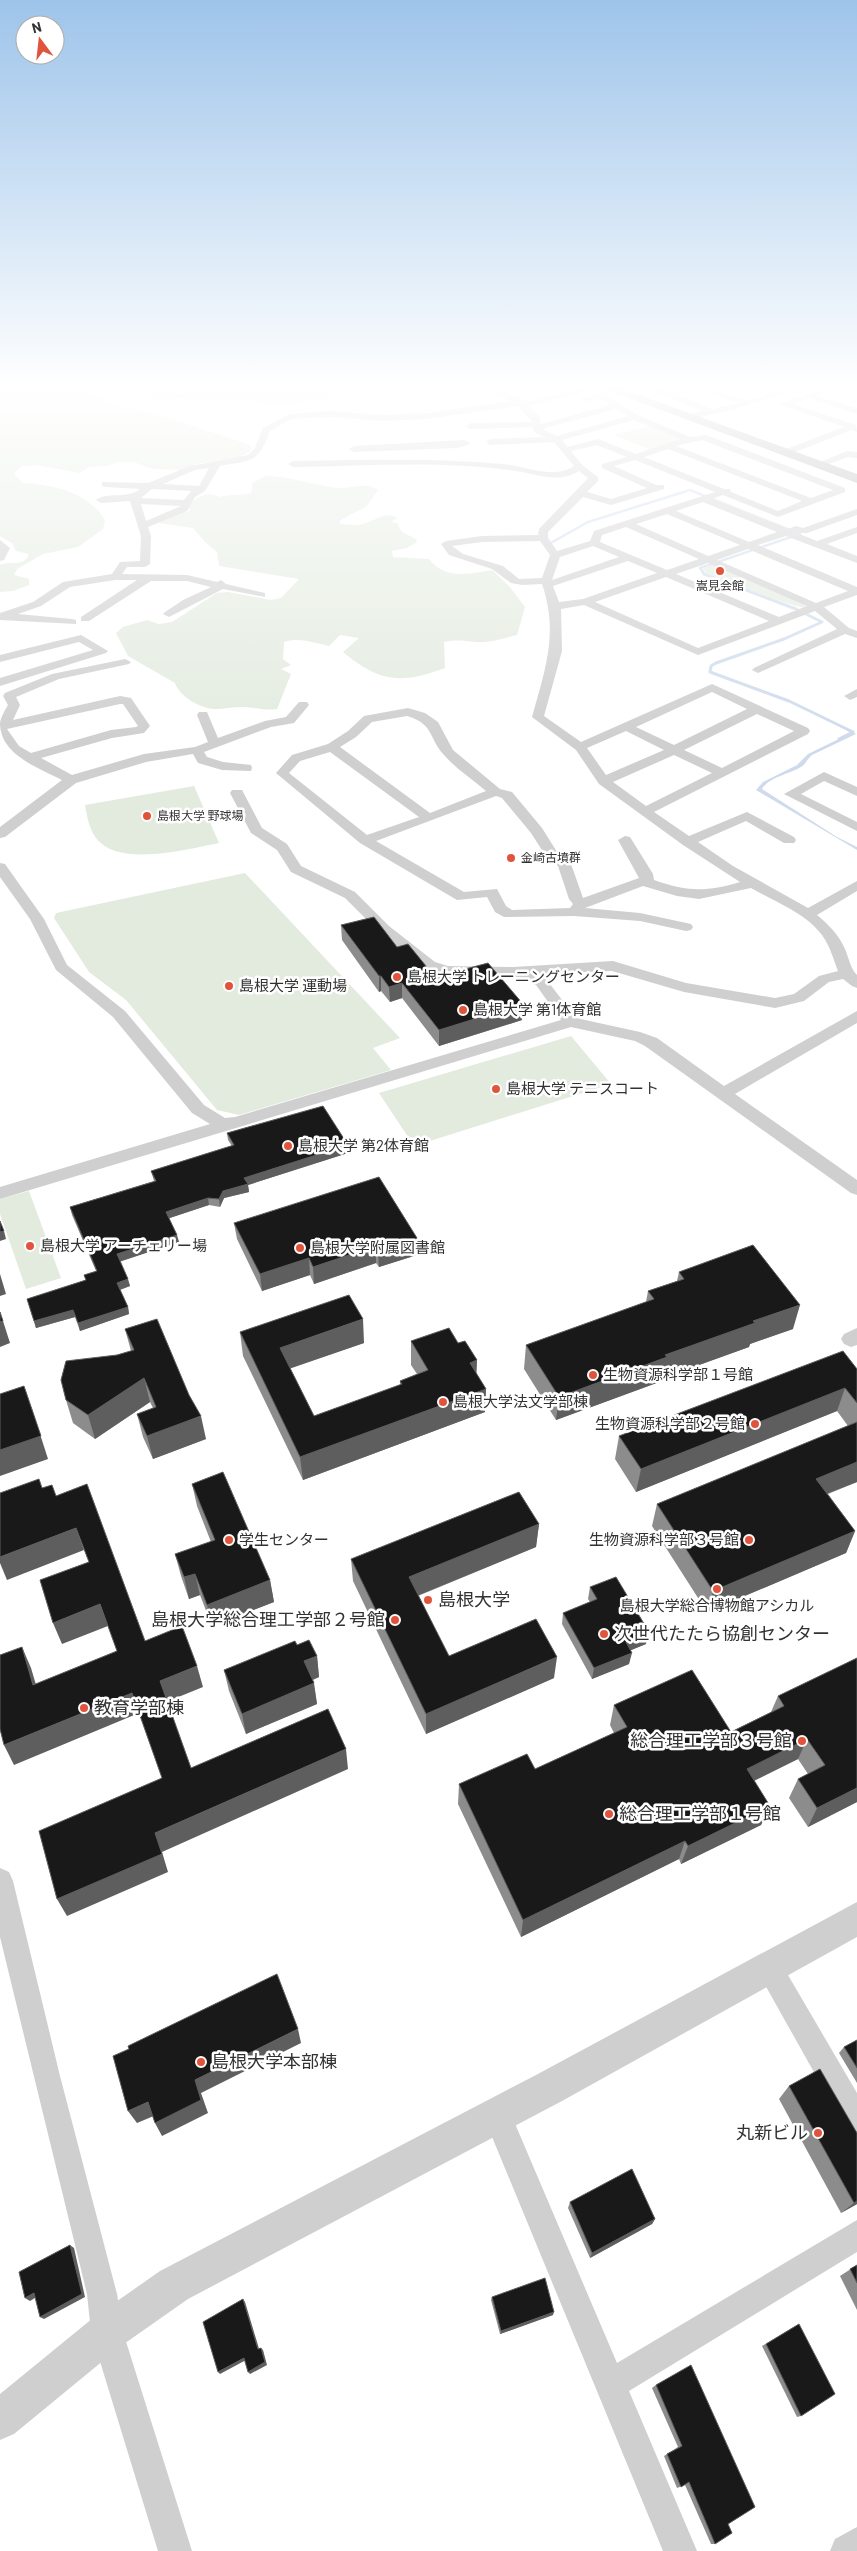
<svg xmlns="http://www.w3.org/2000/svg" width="857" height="2551" font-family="Barlow,'Noto Sans JP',sans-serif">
	<rect width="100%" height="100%" fill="#fff"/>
	<!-- green -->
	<g fill="#e3ebdf">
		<path d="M0,385H71L118,406L165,417L251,445V451L240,457L196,464L182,470L152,469L134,462H118L107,466L89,467L80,473L36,465L21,466L14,474L23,483C54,485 88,492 105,520L103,529L78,547L43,554L17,569L14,575L29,579V585L13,591L0,592V565C10,560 24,568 29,554L16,551L12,543L0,536Z"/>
		<polygon points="122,385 349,385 349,388 344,393 291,404 270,406 247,400 216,401 200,397 155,399"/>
		<polygon points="648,426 683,439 651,450 614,435"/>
		<path d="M266,476C290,476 313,485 336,488C350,489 367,481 378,490L367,506L339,521L341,524C348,524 356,526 363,524C375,521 386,510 398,518L391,522L397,523L402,532L416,539L417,542L407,548L392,551L393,557L429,559C445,580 469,574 492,570L509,586L525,607L517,635C504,638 490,643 476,642C462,641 459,639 444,642L445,668C402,684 380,683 343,652L359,638L340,635L329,646C314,643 299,637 284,642L283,659L291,665L281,669L291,674L277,709C264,711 255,707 242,707C233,707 224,709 215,709C201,709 179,696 175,683L128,656L116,633L123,627L147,620L159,624L172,622L217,593L228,592L271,600L281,598L299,579L219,566L217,552L205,542L193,528L159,523L164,517L190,511L188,505C198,497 208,490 220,497C231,494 240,496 251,493L253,482Z"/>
		<path d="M713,564L804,604L806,607C797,610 721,578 706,573L703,569Z"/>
		<path d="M194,786L219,843C188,849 118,868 96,838C89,828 87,817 85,805Z"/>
		<polygon points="245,873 400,1038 373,1048 391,1070 239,1115 217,1110 126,1000 89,972 54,918 56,913"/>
		<polygon points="571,1036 611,1084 414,1146 379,1093"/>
		<polygon points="29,1191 61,1278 26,1289 0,1214 0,1199"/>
	</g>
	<!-- water -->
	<path fill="#cfdbed" d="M840,726L856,734L812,755C807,759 806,764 801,767C790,774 769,777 762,789L837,837L857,847V850L756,790L763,782L797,765L808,754L851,733Z"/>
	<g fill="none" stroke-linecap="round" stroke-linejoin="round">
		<!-- stream-far1 -->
		<polyline stroke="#cfdbed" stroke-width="2.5" points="549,544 588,522 690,490 800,534 700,568 703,572"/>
		<!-- stream -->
		<polyline stroke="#cfdbed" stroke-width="3" points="702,571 704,574 796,609 822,622 784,639 716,663 711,666 710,672 789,701 853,732 839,739"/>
		<!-- minor -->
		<g fill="#cfcfcf" fill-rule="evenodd">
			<path d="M481,385C500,385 513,400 532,401L595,385H610L528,406L539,416L541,424L610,405L599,398L585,402L581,399L603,393L638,415L690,437L706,435L845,488V492L778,517L723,495L712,499L788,529L796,526L803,528L857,509V515L807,533H797L817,541L857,527V533L827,544L857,556V563L786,536L758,545L857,587V595L824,607L849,628L857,631V638L845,634L758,673L752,670L754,668L837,629L815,611L698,655L584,605L561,609L562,651L544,716L581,742L712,684L808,728L810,731L808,734L654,812L689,836L747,812L794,837L796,840L794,843H784L746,821L698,842L733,866L808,908L857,881V891L817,915C829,925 839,935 845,949C849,958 850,968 857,975V988L852,986L843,979L829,982L804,1001L775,1008L684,992L612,971L537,974L546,979L576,1018L640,1032L657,1038L724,1086L857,1011V1023L735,1094L857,1180V1195L851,1193L645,1046L635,1041L571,1027L0,1199V1187L210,1124L192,1113L113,1017L56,970L30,919L0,877V863L5,864L44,919L67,965L125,1011L204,1105L225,1118L235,1117L561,1020L536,985L520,977L446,976L425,968L379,932L345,898L291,872L277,850L251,833L230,793L232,790H242L262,828L287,844L301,866L355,892L389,926L435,962L448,966L513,967L613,961L686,983L775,998L794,994L819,976L838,971C833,958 830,946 822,935C806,913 774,901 751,888L699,899L677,896L643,886L585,908L640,913L691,924L693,927L691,930L686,931L640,921L574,916L504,917L495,912L487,897L457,900L360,843L276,773L292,755L328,744L348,731L364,716L408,708L425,713L438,722L453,750L500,789L512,792L542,828L557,852L571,864L583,898L639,878L618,840L625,836L630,837L653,874L654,880C688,892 706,892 740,882L683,845L599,784L576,750L532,717C545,669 559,634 542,584L522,585L511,583L492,569L449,555L441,544L446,541L482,536L538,535L539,529L588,478L579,471C558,484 538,474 516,471C443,460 366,466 293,467L288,464L293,461C363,460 433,458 503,464C526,466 552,480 574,466L554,442L490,445L486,442L490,439L544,437L534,432L532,427L470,429L466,426L470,423L532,422L518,406L427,419L383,421L330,417L291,419L270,431C258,464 251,460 220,466L205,491L195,497L187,511L148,527L151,536L150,564L145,567H127L122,574L187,575L217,582L221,580L226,584L265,593V597L223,589L169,617L163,614L165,612L183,600L211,587L187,581H151L89,621H81V617L137,580H115L70,587L41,606L18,614L72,619L76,620V624L0,620V613L33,602L63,582L112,574L120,562L140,561L141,536L130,501L101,503L96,500C108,491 126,500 140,489L105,487L102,486V482L148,483L190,466L248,455L255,448L263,428L289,414L330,411L383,415L427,413L509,401ZM616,409L628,416L557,436L542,429ZM634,420L680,439L636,454L598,439L567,447L562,440ZM702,440L833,490L811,498L676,446ZM597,445L627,457L602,464V468L647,488L611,499L587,492L598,481V477L582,465L571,451ZM668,449L802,501L778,511L731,492L730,489H724L644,457ZM635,460L715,492L594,531L590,541L557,551L548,538V532L583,497L611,505L664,489V485H656L614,466ZM209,468L199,486L163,484L195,470ZM152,489L191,491L184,500L141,498ZM703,502L777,532L749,542L676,511ZM141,504L181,506L146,521ZM667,514L740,545L708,556L636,524ZM626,527L699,559L667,570L600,542L602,535ZM540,541L550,555L542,578L519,579L503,566L463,554L452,546L482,542ZM593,546L619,557L552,580L560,557ZM748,549L848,591L816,603L717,560ZM628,561L657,573L583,599L559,602L553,586ZM708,563L807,606L779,617L676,574ZM666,577L769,621L698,648L595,602ZM712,692L747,709L674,745L636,727ZM757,714L794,731L722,768L684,750ZM407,716C434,724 428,737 444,755C455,768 472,779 486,791L430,813L340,747L356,737L372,722ZM626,731L664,750L606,775L587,748ZM330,752L419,817L367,835L289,773L300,761ZM674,755L712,773L646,806L613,782ZM496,796L502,798L531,833L547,858L558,866L569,899L573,904L570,908L512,910L506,906L497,889L464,892L376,841Z"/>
			<path d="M639,385H651L712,409L738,403L690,385C711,385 727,398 746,400C764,401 785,381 805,386L732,410L687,420L684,419V415L702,411Z"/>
			<polygon points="833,385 846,385 817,396 857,408 857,414 809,398 792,404 856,425 857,432 852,430 787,455 781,455 781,451 844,427 779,404"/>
			<polygon points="465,440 470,443 468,445 457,448 354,452 349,449 354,446"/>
			<polygon points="847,451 857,452 857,458 848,457 818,468 813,465"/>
			<polygon points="0,540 10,548 4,560 0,561"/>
			<polygon points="81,635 108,651 106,653 0,686 0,678 93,650 79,642 0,662 0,655"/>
			<path d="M125,659L131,662L129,664L59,679L16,697L20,705L13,720L120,696L131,698L150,726L144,733L112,738L41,758L72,775L144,754L195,747L208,742L197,715L199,712H207L218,738L265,721L286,717L299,702H307L309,705L294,723L271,727L204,752L207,757L223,762L251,765L252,768L251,771L222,770L198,763L193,754L146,762L76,783L5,837L0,838V827L62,780C39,768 0,755 0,723C1,717 5,710 8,705L3,696L5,693L52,674ZM120,704H123L138,726L136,727L111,730L31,753L19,746L7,729Z"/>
			<polygon points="857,689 857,697 850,700 844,696"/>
			<polygon points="824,772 857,787 857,796 824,781 801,794 857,822 857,831 784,794"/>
			<polygon points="857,1328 857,1345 851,1347 844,1344 841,1339 844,1334"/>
			<polygon points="0,1868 9,1872 13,1881 60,2076 117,2294 123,2332 192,2551 158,2551 91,2332 87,2294 0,1937"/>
			<polygon points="769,1954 778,1958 857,2093 857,2135 847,2131 760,1976 756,1967 760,1958"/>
			<polygon points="497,2101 507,2105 617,2363 857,2220 857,2252 629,2391 697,2551 663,2551 483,2115 487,2105"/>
			<polygon points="857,2527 857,2551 830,2551 835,2539"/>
		</g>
		<!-- tertiary -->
		<polygon fill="#cfcfcf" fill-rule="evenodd" points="857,1902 857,1937 562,2101 188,2299 121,2346 14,2434 0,2440 0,2394 93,2318 160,2271 536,2075"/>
		<!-- primary -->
		<polygon fill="#aaa" fill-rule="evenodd" points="594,385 612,385 857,474 857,483"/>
	</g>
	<!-- wall -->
	<g fill="#8c8c8c">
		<polygon points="341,925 397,947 435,977 523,1004 522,1020 439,1046 402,998 390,1002 381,991 379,992 342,940"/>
		<polygon points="227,1133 348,1145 348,1153 248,1185 249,1192 224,1198 220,1207 209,1205 169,1218 179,1242 120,1261 130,1286 120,1290 128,1307 129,1314 80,1331 75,1317 36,1328 27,1299 86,1280 84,1275 96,1271 72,1215 70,1207 154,1181 151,1171 232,1146 228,1140"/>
		<polygon points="234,1223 417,1238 417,1255 379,1267 376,1263 314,1284 310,1275 262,1291 237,1239"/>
		<polygon points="679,1272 793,1329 750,1344 749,1347 663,1378 662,1381 556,1420 524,1369 526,1345 646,1302 648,1291 677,1281"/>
		<polygon points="125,1329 206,1439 153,1459 143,1437 137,1414 153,1408 150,1402 95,1439 73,1423 66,1400 117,1355 131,1351"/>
		<polygon points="240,1332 364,1343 290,1368 314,1416 400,1385 400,1381 417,1374 411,1365 411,1341 458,1343 477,1360 476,1373 486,1389 485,1412 303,1480 243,1356"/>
		<polygon points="857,1369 857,1482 828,1494 855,1531 846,1553 707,1612 652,1526 657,1504 848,1426 837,1411 636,1492 615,1459 619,1436"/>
		<polygon points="192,1484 270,1580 274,1602 212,1626 200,1595 189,1599 181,1576 175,1554 211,1542 197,1506"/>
		<polygon points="539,1524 536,1547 418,1596 449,1656 554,1678 426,1734 353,1581 351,1559"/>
		<polygon points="590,1587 646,1644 631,1650 629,1664 592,1679 562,1624 563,1613 590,1602 588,1599"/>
		<polygon points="297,1645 317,1656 319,1677 313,1680 317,1704 246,1734 229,1691 224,1670"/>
		<polygon points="778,1696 857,1802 808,1827 789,1798 798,1779 808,1774 798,1759 754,1781 770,1806 761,1825 681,1864 679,1859 521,1937 458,1804 459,1784 535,1769 614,1733 610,1725 614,1705 731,1732 771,1712"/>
		<polygon points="857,2040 857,2083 839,2053 844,2047"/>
		<polygon points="789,2086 857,2133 857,2204 841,2213 779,2099"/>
		<polygon points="570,2202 655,2219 652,2224 590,2258 568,2208"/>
		<polygon points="857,2265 857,2310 840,2276"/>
		<polygon points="492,2297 553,2315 500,2334 491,2300"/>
		<polygon points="799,2324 801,2416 797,2417 762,2346"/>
		<polygon points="656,2385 728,2524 715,2544 711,2544 685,2485 677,2488 664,2456 678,2447 652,2388"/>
	</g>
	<!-- shaded-wall -->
	<g fill="#5e5e5e">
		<polygon points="379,976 381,976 381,991 379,992"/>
		<polygon points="402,983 402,998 390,1002 389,987"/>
		<polygon points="523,1004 522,1020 439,1046 439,1030"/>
		<polygon points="348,1145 348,1153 248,1185 249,1192 224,1198 220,1207 219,1199 223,1191 244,1178"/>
		<polygon points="208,1198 209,1205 167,1219 166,1212"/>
		<polygon points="4,1231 6,1239 0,1241 0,1232"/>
		<polygon points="177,1235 179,1242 119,1262 117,1254"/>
		<polygon points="417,1238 417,1255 379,1267 378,1251"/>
		<polygon points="376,1246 376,1263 314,1284 313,1267"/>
		<polygon points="309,1258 310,1275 262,1291 260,1274"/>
		<polygon points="0,1274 6,1294 0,1296"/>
		<polygon points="128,1279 130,1286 119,1290 117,1283"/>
		<polygon points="800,1305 793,1329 750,1344 749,1347 663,1378 662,1381 556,1420 559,1397 753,1321"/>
		<polygon points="128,1307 129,1314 80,1331 78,1323"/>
		<polygon points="73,1310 75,1317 36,1328 34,1321"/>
		<polygon points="363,1319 364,1343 283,1371 280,1348"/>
		<polygon points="3,1321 10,1343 0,1347 0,1322"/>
		<polygon points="477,1360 476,1384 470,1363"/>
		<polygon points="144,1378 150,1402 95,1439 88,1415"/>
		<polygon points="845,1388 837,1411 636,1492 641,1469"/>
		<polygon points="486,1389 485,1412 303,1480 300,1457"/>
		<polygon points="32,1409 48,1459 0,1476 0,1450"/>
		<polygon points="201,1416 206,1439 153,1459 147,1436"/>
		<polygon points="857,1462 857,1482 808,1501 816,1479"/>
		<polygon points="539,1524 536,1547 409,1599 409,1577"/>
		<polygon points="76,1528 84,1550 7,1580 0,1563 0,1557"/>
		<polygon points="855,1531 846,1553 707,1612 713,1591"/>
		<polygon points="195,1574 200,1595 189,1599 184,1577"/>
		<polygon points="270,1580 274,1602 212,1626 207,1605"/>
		<polygon points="100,1604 108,1626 62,1644 53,1623"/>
		<polygon points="649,1632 646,1644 624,1653 626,1642"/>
		<polygon points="22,1647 31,1668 42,1705 33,1685"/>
		<polygon points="632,1653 629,1664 592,1679 594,1668"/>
		<polygon points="317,1656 319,1677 307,1682 304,1661"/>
		<polygon points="557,1657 554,1678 426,1734 426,1714"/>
		<polygon points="197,1666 203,1687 166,1702 160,1681"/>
		<polygon points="314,1683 317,1704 246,1734 242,1714"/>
		<polygon points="132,1693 139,1713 14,1765 4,1745"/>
		<polygon points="807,1739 798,1759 739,1788 747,1769"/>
		<polygon points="346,1749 348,1769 162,1852 168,1872 67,1916 57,1899 155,1833"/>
		<polygon points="857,1788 857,1802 808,1827 817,1808"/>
		<polygon points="770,1806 761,1825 681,1864 688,1846"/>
		<polygon points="685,1841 679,1859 521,1937 523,1920"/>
		<polygon points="298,2029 301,2043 201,2093 208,2113 162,2136 155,2123 195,2080"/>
		<polygon points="148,2102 156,2115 137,2123 128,2111"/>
		<polygon points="857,2201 857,2204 841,2213 854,2203"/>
		<polygon points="655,2219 652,2224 590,2258 592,2253"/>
		<polygon points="70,2245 74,2248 85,2297 44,2319 40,2317"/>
		<polygon points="34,2293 38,2296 30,2301 25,2298"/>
		<polygon points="243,2299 245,2302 260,2352 258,2349"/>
		<polygon points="554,2312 553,2315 500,2334 501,2331"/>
		<polygon points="261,2348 263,2350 267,2365 250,2374 248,2372"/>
		<polygon points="244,2358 246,2360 220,2374 218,2372"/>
	</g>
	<!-- building -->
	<g fill="#191919" stroke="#5e5e5e">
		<polygon points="374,917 397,947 408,944 435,977 488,963 523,1004 439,1030 402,983 389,987 381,976 379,976 341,925"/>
		<polygon points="323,1106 348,1145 244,1178 248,1184 223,1191 219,1199 208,1198 166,1212 177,1235 117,1254 128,1279 117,1283 128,1307 78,1323 73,1310 34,1321 27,1299 86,1280 84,1275 97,1271 70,1207 156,1181 151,1171 234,1145 227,1133"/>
		<polygon points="379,1177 417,1238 378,1251 376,1246 313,1267 309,1258 260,1274 234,1223"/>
		<polygon points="0,1221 4,1231 0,1232"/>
		<polygon points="753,1245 800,1305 753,1321 755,1323 665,1355 667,1357 559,1397 526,1345 654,1299 648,1291 684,1279 679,1272"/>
		<polygon points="349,1295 363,1319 280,1348 314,1416 402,1384 400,1381 428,1370 411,1341 449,1328 458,1343 465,1341 477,1360 470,1363 486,1389 300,1457 240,1332"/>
		<polygon points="0,1312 3,1321 0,1322"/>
		<polygon points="157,1319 189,1395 201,1416 147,1436 137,1414 156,1407 144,1378 88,1415 66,1400 61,1380 66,1361 117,1355 134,1350 125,1329"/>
		<polygon points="843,1351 857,1369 857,1403 845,1388 641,1469 619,1436"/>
		<polygon points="24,1386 41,1436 0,1450 0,1394"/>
		<polygon points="857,1422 857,1462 816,1479 855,1531 713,1591 657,1504"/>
		<polygon points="223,1472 270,1580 207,1605 195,1574 184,1577 175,1554 215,1540 192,1484"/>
		<polygon points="39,1479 42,1488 52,1485 56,1496 87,1484 145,1641 182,1626 197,1666 160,1681 191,1768 328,1709 346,1749 155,1833 162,1854 57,1899 39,1831 162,1778 132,1693 4,1745 0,1729 0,1655 22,1647 33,1685 117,1651 100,1604 53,1623 40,1580 89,1562 76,1528 0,1557 0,1493"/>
		<polygon points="519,1492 539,1524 409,1577 449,1656 536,1619 557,1657 426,1714 351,1559"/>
		<polygon points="616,1577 649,1632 626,1642 632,1653 594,1668 563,1613 597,1599 590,1587"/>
		<polygon points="309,1640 317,1656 304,1661 314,1683 242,1714 224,1670 295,1641 297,1645"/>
		<polygon points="857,1658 857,1788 817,1808 798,1779 825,1765 807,1739 747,1769 770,1806 688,1846 685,1841 523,1920 459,1784 527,1754 535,1769 627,1727 614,1705 692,1670 731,1732 784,1706 778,1696"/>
		<polygon points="277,1974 298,2029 195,2080 201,2100 155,2123 148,2102 128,2111 113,2056 129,2049 128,2046"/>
		<polygon points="857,2040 857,2068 844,2047"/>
		<polygon points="820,2069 857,2133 857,2201 854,2203 789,2086"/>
		<polygon points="632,2169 655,2219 592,2253 570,2202"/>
		<polygon points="70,2245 82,2294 40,2317 34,2293 25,2298 19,2272"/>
		<polygon points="857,2265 857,2283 850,2269"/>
		<polygon points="545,2278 554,2312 501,2331 492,2297"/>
		<polygon points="243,2299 258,2349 261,2348 265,2362 248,2372 244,2358 218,2372 203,2322"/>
		<polygon points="799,2324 835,2394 801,2416 766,2344"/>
		<polygon points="691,2365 755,2507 728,2524 732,2533 715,2544 689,2482 681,2487 667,2454 682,2446 656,2385"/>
	</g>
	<!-- sky -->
	<linearGradient id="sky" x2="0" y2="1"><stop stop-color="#9ec4ea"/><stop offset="0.52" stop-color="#fff"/><stop offset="1" stop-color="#fff" stop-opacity="0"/></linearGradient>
	<rect width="857" height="742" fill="url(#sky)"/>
	<!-- markers -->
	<g fill="#e0543e" stroke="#fff" stroke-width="2">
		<circle cx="720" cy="571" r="5"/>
		<circle cx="147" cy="816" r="5"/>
		<circle cx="511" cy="858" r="5"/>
		<circle cx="397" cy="977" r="5"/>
		<circle cx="229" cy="986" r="5"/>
		<circle cx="463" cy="1010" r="5"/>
		<circle cx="496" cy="1089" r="5"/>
		<circle cx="288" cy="1146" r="5"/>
		<circle cx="30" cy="1246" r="5"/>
		<circle cx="300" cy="1248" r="5"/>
		<circle cx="593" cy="1375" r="5"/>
		<circle cx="443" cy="1402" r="5"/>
		<circle cx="755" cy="1424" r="5"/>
		<circle cx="229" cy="1540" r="5"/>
		<circle cx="749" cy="1540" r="5"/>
		<circle cx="717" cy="1589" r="5"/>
		<circle cx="428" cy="1600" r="5"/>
		<circle cx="395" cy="1620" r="5"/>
		<circle cx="604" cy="1634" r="5"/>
		<circle cx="84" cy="1708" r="5"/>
		<circle cx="802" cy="1741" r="5"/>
		<circle cx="609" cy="1814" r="5"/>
		<circle cx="201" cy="2062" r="5"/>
		<circle cx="818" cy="2133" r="5"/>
	</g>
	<g text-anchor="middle" stroke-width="5" stroke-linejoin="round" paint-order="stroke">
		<!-- far-poi labels -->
		<g font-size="12" fill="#323232" stroke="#fff" text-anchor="start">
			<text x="720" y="590" text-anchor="middle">嵩見会館</text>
			<text x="157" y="820">島根大学 野球場</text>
			<text x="521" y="862">金崎古墳群</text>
		</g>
		<!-- poi labels -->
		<g font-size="15" fill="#323232" stroke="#fff" text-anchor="start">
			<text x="407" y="982">島根大学 トレーニングセンター</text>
			<text x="239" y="991">島根大学 運動場</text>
			<text x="473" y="1015">島根大学 第1体育館</text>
			<text x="506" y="1094">島根大学 テニスコート</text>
			<text x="298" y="1151">島根大学 第2体育館</text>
			<text x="40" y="1251">島根大学 アーチェリー場</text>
			<text x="310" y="1253">島根大学附属図書館</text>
			<text x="603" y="1380">生物資源科学部１号館</text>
			<text x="453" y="1407">島根大学法文学部棟</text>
			<text x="745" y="1429" text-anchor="end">生物資源科学部２号館</text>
			<text x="239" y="1545">学生センター</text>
			<text x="739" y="1545" text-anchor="end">生物資源科学部３号館</text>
			<text x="717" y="1611" text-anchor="middle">島根大学総合博物館アシカル</text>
		</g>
		<!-- near-poi labels -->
		<g font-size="18" fill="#323232" stroke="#fff" text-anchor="start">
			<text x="438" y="1606">島根大学</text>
			<text x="385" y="1626" text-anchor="end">島根大学総合理工学部２号館</text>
			<text x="614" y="1640">次世代たたら協創センター</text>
			<text x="94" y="1714">教育学部棟</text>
			<text x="792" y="1747" text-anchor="end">総合理工学部３号館</text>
			<text x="619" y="1820">総合理工学部１号館</text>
			<text x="211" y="2068">島根大学本部棟</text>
			<text x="808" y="2139" text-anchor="end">丸新ビル</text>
		</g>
	</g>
	<!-- north arrow -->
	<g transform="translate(40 40) rotate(345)"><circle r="24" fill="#ffffff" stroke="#adadad"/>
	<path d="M0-4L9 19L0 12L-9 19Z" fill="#e0543e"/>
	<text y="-8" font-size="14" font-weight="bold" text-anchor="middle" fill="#323232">N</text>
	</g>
</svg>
